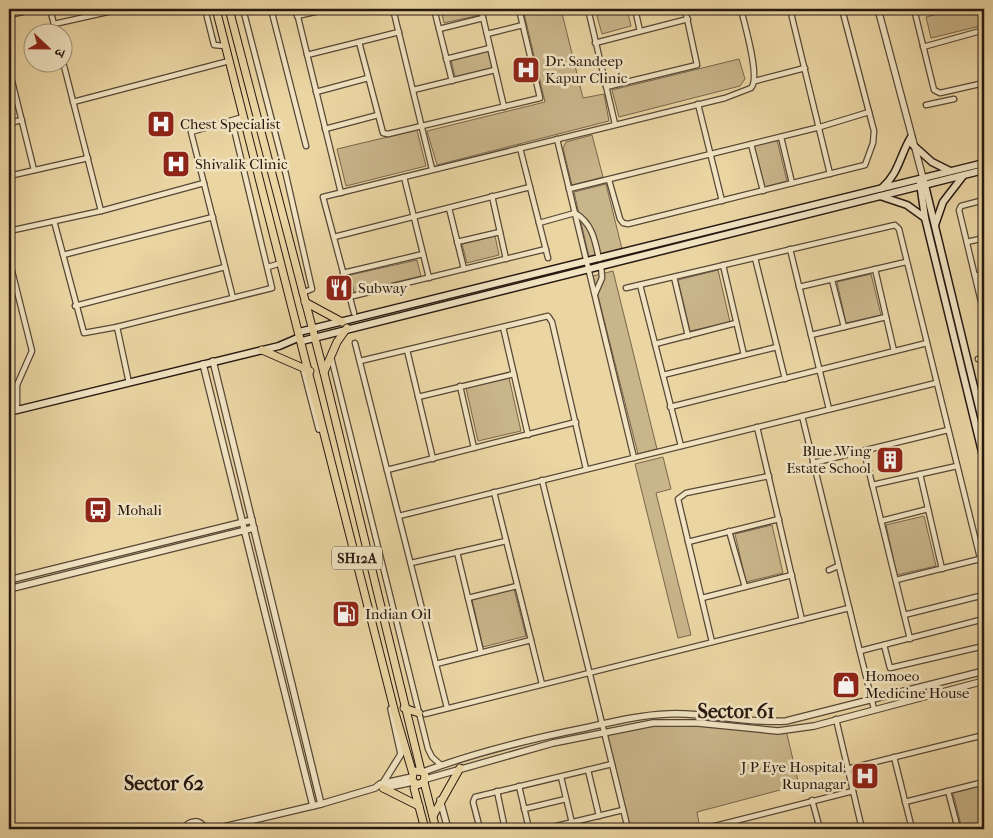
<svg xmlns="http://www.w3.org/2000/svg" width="993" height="838" font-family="'IM FELL French Canon','Noto Serif Devanagari',serif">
	<rect width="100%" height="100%" fill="#ead5a3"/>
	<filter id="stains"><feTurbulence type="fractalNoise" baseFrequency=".004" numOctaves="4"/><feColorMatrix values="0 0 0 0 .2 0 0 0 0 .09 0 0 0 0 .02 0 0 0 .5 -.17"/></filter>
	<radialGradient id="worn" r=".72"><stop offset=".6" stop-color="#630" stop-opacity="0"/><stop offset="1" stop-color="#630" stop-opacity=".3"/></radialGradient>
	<!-- green -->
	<g fill="#c9b58a" stroke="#78664d">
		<polygon points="441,9 478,9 480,15 444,23"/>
		<polygon points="523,9 561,9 583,98 604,94 609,121 437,165 427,131 545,102"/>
		<polygon points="595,9 627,9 631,26 602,34"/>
		<polygon points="958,9 984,9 984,25 931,38 926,17"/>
		<polygon points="488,51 492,68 455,77 451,60"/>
		<polygon points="739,59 745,79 740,86 619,117 612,90"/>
		<polygon points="417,130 426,166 346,186 337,149"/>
		<polygon points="592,135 603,177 572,185 563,148 566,142"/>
		<polygon points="777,140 787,181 764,187 754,146"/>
		<polygon points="606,184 622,249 589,257 574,192"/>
		<polygon points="495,236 499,255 467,263 462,244"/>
		<polygon points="417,260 421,276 354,292 350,275"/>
		<polygon points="718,270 730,322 690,331 678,280"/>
		<polygon points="613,271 657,449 638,454 593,276"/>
		<polygon points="871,274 881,315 846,323 837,282"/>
		<polygon points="509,378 521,431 478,441 466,388"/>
		<polygon points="663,457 671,489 656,493 691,635 678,638 635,464"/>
		<polygon points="924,516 936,566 897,575 886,525"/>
		<polygon points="772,525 783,573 746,582 735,534"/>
		<polygon points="514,589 526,636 483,647 472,599"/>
		<polygon points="653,723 786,730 799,785 697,812 700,829 628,829 604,732"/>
		<polygon points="984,785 984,829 962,829 953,793"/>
	</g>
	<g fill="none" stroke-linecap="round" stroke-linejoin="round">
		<defs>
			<g id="minor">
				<polyline points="50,9 56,32"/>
				<polyline points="205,9 214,45 225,46"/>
				<polyline points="243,9 286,175 312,289 302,293"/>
				<polyline points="271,9 306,146"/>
				<polyline points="296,9 341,193"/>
				<polyline points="393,9 432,169"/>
				<polyline points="434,9 452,81"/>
				<polyline points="481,9 504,107"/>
				<polyline points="588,9 615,124"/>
				<polyline points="635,9 640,31"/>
				<polyline points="790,9 830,174"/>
				<polyline points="914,9 934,90 940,93 984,83"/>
				<polyline points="9,15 36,9"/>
				<polyline points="297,16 328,9"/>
				<polyline points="54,24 121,9"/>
				<polyline points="439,29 483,18"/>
				<polyline points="487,34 523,25"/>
				<polyline points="359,42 383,133 388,134 540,98 519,9"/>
				<polyline points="595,43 688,19"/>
				<polyline points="923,47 984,30"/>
				<polyline points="307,55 399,32"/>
				<polyline points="62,58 101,211"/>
				<polyline points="446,59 490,48"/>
				<polyline points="9,69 34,170"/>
				<polyline points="755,81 805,68"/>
				<polyline points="606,87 697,65 685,9"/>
				<polyline points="413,90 495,70"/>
				<polyline points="316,92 368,78"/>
				<polyline points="73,102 229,61"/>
				<polyline points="698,104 722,201"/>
				<polyline points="926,105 954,99"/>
				<polyline points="9,123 22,120"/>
				<polyline points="325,129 378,115"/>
				<polyline points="781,137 792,183"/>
				<polyline points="557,139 634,458"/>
				<polyline points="751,144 763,191"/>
				<polyline points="520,148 548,258"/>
				<polyline points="9,176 88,158"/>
				<polyline points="404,177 429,278"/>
				<polyline points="609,180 620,219 623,223 628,224 865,165 873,143 874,131 842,9"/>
				<polyline points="569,189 820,127 869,112"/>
				<polyline points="492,196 506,259"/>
				<polyline points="984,200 961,206 959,210 984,314"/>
				<polyline points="449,208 464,269"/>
				<polyline points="54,221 84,333 117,327 272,288 232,121"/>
				<path d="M539,223L575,213C592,223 595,240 599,259"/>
				<polyline points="9,231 101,211 204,183"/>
				<polyline points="334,237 530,187"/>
				<polyline points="457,242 500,232"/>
				<polyline points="967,242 984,238"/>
				<polyline points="790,249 829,409"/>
				<polyline points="63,255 213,217"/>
				<polyline points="755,258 785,379"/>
				<polyline points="9,259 32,351 17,385 17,410"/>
				<polyline points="723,265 744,355"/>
				<polyline points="268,267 281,263"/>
				<polyline points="875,269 894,351"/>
				<polyline points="343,273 423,254"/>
				<polyline points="975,276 984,274"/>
				<polyline points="674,277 688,336"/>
				<polyline points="832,280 844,327"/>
				<polyline points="640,285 681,446"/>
				<polyline points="799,287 906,262"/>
				<polyline points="626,288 895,225 899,229 984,574"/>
				<polyline points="595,294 602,278 601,265"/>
				<polyline points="349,297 546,249"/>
				<polyline points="233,298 191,132 243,117"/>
				<polyline points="75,306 225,267"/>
				<path d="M354,313L323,197L725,98L751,88C761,78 744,23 741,9"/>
				<polyline points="117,327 129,383"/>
				<polyline points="503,327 528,435"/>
				<polyline points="811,335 886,317"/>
				<polyline points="355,343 447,708"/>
				<polyline points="655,344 736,323"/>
				<polyline points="407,350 433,459"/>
				<polyline points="331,357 428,749 432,757 441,765"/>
				<polyline points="978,359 984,358"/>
				<polyline points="360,361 548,316 552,322 586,469"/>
				<polyline points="663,375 777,347"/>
				<polyline points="460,386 474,448"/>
				<polyline points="418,397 514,374"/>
				<polyline points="670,407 927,343"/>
				<polyline points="802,416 874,709"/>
				<polyline points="757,427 802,620"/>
				<polyline points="864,451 910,639"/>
				<polyline points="813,463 948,430"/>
				<polyline points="387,470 576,422"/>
				<polyline points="920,474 942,569"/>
				<polyline points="542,480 628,829"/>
				<polyline points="872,485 957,466"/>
				<polyline points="494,492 542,684"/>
				<polyline points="399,516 936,383"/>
				<polyline points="881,521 928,509"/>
				<polyline points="729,531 745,587"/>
				<polyline points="688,542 779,519"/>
				<polyline points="457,552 481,652"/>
				<polyline points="411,563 506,541"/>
				<polyline points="829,570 838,566"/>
				<polyline points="896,580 980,559"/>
				<polyline points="468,598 517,586"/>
				<polyline points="702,598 792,575"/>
				<polyline points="904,615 984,595"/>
				<polyline points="712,642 678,499 686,493 769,476"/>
				<polyline points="884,645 890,668 984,646"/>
				<polyline points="860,651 984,619"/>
				<polyline points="436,664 531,640"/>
				<polyline points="425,714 849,608"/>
				<polyline points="836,719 862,829"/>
				<polyline points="894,757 912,829"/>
				<polyline points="847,769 984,735"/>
				<polyline points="588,770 599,816"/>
				<polyline points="561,777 572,823"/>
				<polyline points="519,786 529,829"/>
				<polyline points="497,791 505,829"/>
				<polyline points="948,791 958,829"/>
				<polyline points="812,800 820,829"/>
				<polyline points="905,802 984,782"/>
				<polyline points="524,809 566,799"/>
				<polyline points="707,828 853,791"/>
				<polyline points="480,829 473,802 475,797 612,764"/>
				<polyline points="544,829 623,810"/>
			</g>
			<g id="tertiary">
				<polyline points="878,9 923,178"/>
				<polyline points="213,361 321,804"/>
				<polyline points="203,364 313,806"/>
				<polyline points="303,367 319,429"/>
				<polyline points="9,580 252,520"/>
				<polyline points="9,589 254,528"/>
				<path d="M423,772C476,752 530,739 585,728C612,722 640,715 668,714C708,712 747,724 786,721L984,671"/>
				<polyline points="426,779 553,743 653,723 698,723 778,731 814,726 984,681"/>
				<polyline points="383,783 401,754 391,709"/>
				<polyline points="384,788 413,782"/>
				<polyline points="440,800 448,829"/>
				<polyline points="9,829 29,827 71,829"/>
				<path d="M184,829C189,820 200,819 205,829"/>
				<polyline points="215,829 321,804 375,788 380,784 412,777"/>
			</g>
			<g id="secondary">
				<polyline points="913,145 932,162 950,171"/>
				<polyline points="924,181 984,428"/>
				<polyline points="920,183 925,218 984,460"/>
				<path d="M882,188C899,173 900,155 911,137"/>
				<polyline points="880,196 907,205 925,218"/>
				<polyline points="935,225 943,202 963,176"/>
				<polyline points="299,332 984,163"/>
				<polyline points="302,341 984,170"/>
				<polyline points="9,412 279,346 300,337"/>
			</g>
			<g id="primary">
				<polyline points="216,9 395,713 413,774 412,780 417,785 424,782"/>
				<polyline points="229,9 324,373 421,771"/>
				<polyline points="305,302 342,322"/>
				<polyline points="262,350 310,371"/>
				<polyline points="324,372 337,342 347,328"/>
				<polyline points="404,708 419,713"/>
				<polyline points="417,771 423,772 425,775 424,782 436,829"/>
				<polyline points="415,784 414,788 425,829"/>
				<polyline points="383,788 419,806"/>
				<polyline points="433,816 460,768"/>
			</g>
		</defs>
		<!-- minor casing -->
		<use href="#minor" stroke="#574735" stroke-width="7"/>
		<!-- tertiary casing -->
		<use href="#tertiary" stroke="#574735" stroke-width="8"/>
		<!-- secondary casing -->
		<use href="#secondary" stroke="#261810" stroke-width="9"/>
		<!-- primary casing -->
		<use href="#primary" stroke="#261810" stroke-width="9"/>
		<!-- minor -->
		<use href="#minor" stroke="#f1e4c3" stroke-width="4.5"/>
		<!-- tertiary -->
		<use href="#tertiary" stroke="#f1e4c3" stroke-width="5.5"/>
		<!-- secondary -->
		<use href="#secondary" stroke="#f1e4c3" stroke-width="6"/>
		<!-- primary -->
		<use href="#primary" stroke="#ead5a3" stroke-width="7"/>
	</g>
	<!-- icons -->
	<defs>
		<symbol id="hospital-square" viewBox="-11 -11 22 22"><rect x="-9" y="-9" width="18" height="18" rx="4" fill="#8f2418" stroke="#f1e4c3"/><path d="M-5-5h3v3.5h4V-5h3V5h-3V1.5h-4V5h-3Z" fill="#fff"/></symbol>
		<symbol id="restaurant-square" viewBox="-11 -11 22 22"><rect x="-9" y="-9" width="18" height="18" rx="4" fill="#8f2418" stroke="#f1e4c3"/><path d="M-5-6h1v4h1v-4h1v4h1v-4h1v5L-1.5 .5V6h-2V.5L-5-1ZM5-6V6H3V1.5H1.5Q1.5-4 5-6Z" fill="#fff"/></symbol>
		<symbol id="building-square" viewBox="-11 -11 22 22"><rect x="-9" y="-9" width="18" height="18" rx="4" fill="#8f2418" stroke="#f1e4c3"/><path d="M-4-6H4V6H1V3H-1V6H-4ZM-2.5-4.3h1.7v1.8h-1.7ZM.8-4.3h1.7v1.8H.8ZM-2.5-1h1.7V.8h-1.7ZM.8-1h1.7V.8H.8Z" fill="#fff"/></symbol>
		<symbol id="bus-square" viewBox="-11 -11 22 22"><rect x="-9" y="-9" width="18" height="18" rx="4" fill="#8f2418" stroke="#f1e4c3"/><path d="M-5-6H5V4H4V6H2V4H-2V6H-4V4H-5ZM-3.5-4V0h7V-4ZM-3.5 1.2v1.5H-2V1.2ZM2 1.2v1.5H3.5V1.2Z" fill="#fff"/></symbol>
		<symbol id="fuel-square" viewBox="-11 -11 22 22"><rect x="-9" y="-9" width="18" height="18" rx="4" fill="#8f2418" stroke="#f1e4c3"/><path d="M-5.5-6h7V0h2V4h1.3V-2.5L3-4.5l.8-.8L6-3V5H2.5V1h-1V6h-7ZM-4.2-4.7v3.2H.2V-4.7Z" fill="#fff"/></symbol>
		<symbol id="shop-square" viewBox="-11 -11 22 22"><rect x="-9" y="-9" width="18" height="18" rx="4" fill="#8f2418" stroke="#f1e4c3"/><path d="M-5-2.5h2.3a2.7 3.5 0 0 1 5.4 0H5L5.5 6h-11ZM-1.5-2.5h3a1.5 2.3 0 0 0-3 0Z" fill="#fff"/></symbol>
	</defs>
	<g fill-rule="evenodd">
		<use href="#hospital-square" x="510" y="54" width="32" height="32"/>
		<use href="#hospital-square" x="145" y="108" width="32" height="32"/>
		<use href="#hospital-square" x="160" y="148" width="32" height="32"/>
		<use href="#restaurant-square" x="323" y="272" width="32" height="32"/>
		<use href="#building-square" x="874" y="444" width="32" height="32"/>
		<use href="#bus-square" x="82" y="494" width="32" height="32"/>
		<use href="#fuel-square" x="330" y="598" width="32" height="32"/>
		<use href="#shop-square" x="830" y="669" width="32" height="32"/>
		<use href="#hospital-square" x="849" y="760" width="32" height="32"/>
	</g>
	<g text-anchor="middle" stroke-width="5" stroke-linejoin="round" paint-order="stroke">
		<!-- shield labels -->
		<rect fill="#f1e4c3" stroke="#635546" stroke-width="1" x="332" y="546.5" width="50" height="23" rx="4"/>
		<g font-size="14" font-weight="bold" fill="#261810">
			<text x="357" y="563">SH12A</text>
		</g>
		<!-- poi labels -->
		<g font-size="15" fill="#261810" stroke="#f1e4c3" text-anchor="start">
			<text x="545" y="66">Dr. Sandeep<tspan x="545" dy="17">Kapur Clinic</tspan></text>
			<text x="180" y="129">Chest Specialist</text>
			<text x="195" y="169">Shivalik Clinic</text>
			<text x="358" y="293">Subway</text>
			<text x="871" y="456" text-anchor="end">Blue Wing<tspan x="871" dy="17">Estate School</tspan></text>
			<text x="117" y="515">Mohali</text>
			<text x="365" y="619">Indian Oil</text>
			<text x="865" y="681">Homoeo<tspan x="865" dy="17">Medicine House</tspan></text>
			<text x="846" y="772" text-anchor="end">J P Eye Hospital,<tspan x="846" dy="17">Rupnagar</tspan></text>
		</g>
		<!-- district labels -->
		<g font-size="20" font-weight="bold" fill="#261810" stroke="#f1e4c3">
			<text x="736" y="718">Sector 61</text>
			<text x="164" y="790">Sector 62</text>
		</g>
	</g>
	<!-- margin -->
	<rect width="993" height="838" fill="none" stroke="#ead5a3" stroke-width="30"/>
	<rect x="10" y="10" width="973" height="818" fill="none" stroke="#261810" stroke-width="2.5"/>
	<rect x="15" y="15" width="963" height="808" fill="none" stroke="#261810"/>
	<!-- north arrow -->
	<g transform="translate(48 48) rotate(112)"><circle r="24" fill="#f1e4c3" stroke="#a0927b"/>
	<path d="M0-4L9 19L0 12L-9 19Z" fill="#8f2418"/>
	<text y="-8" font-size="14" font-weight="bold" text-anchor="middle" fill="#261810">उ</text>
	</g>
	<rect width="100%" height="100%" filter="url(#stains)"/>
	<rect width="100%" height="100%" fill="url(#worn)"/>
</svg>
